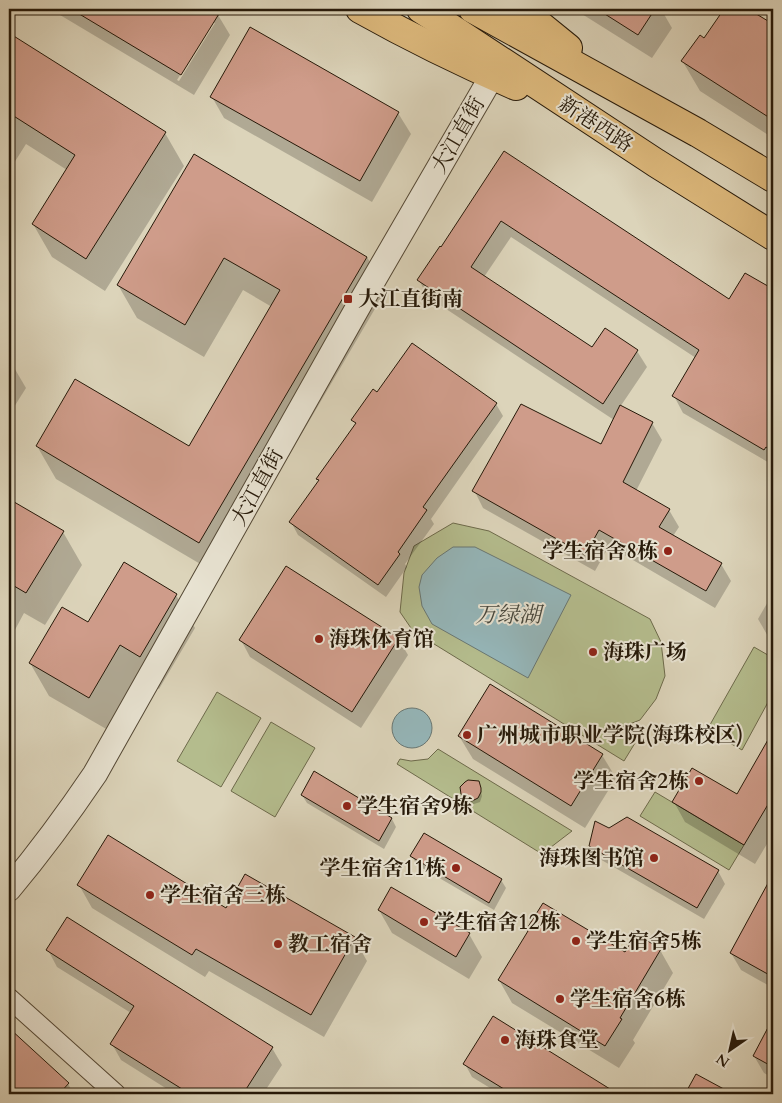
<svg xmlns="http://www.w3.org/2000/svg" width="782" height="1103" font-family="Cardo,'Noto Serif SC',serif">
	<rect width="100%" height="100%" fill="#dcd4ba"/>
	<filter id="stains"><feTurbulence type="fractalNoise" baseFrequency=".004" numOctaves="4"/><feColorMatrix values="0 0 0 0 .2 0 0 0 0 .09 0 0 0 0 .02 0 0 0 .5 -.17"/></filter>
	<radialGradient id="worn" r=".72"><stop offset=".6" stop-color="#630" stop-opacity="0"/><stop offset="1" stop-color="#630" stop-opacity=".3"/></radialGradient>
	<!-- green -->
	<g fill="#b4bc8d" stroke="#6d6a4b">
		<polygon points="453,523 489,531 650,619 661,642 665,676 656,699 640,720 614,730 635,743 624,761 413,631 400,612 404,573 414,546"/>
		<polygon points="754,647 773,658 773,693 742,750 707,730"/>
		<polygon points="217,692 261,718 221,787 177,761"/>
		<polygon points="271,722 315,748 275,817 231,791"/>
		<polygon points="438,749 572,831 542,854 397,764 400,759 411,761 428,759"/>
		<polygon points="655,792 744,845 729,870 640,816"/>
	</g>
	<!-- water -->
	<g fill="#95b6b9" stroke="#697773">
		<polygon points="453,547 475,547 571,595 528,678 432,624 422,606 419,587 422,575 437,558"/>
		<circle cx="412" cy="728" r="20"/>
	</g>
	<!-- shadow -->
	<g fill="#0003" fill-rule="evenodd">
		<path d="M50,9H208L218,15L230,35L194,95ZM212,23H215L179,81L177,80Z"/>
		<polygon points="574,9 661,9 672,28 652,58"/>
		<polygon points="726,9 746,9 773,25 773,138 700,91 683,62 705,40"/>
		<polygon points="9,34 165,133 184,166 105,291 52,257 33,224 67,170 26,144 9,171"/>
		<polygon points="212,97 398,113 411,134 372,202 224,118"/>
		<polygon points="504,153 730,301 745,274 773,291 773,465 683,413 674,396 696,358 511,237 484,277 593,349 637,351 647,367 620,407 652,423 662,440 636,491 669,510 679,527 673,536 721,564 731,581 715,608 609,546 595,571 483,508 474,490 601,446 614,420 428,297 419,280 441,249"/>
		<polygon points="194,156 367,257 386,290 219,575 56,479 37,446 189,448 272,307 243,290 204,357 137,318 118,285"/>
		<polygon points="9,359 26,388 9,415"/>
		<polygon points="496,404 503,416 431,519 434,524 405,564 407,567 386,597 298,535 291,522 319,482 318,479 356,425 353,420"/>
		<polygon points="9,500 63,532 82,565 45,625 24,613 9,641"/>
		<polygon points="773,593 773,640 769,638 758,619"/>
		<polygon points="176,595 195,628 159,689 140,677 108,730 49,696 30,663"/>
		<polygon points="398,638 408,655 361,728 250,657 241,640"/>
		<polygon points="490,686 602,755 616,778 585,828 473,759 459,736"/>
		<polygon points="773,734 773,834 755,864 685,822 674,802 738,796"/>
		<polygon points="314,773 392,819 396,827 384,849 307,803 302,795"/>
		<polygon points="480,787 482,796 480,802 474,804 468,803 464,798"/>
		<polygon points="591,845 718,871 725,884 704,919 598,858"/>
		<polygon points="412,856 501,880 506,888 494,910 417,865"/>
		<polygon points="773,876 773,988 741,970 731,953"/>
		<polygon points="79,885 227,909 354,938 367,961 324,1037 209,971 205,977 92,908"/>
		<polygon points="379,910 469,934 482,957 469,979 392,933"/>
		<polygon points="528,930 626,954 660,950 673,973 633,1040 635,1043 619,1068 512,1003 499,980 529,932"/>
		<polygon points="48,950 272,1048 282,1065 263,1094 175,1094 121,1060 112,1044 131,1013 57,967"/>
		<polygon points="9,1029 68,1084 74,1094 9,1094"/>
		<polygon points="768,1030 773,1033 773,1094 764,1094 773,1078 764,1073 754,1056"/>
		<polygon points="465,1064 610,1091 612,1094 500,1094 472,1077"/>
	</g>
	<!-- building -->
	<g fill="#cf9c8a" stroke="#261909">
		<polygon points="71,9 222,9 181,75"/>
		<polygon points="597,9 655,9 638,35"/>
		<polygon points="724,9 748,9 773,24 773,120 681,61 700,35 704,38"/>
		<polygon points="250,27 399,112 360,181 210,97"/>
		<polygon points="9,33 166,132 86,259 32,224 75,155 9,113"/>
		<polygon points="504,151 729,299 745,273 773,289 773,451 766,447 764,450 672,396 699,350 501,221 471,267 592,347 605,328 638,350 603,404 417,280 440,246 441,247"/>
		<polygon points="194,154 367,257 199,543 36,446 75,379 189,446 280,290 224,258 185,325 117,285"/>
		<polygon points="412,343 497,403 423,507 427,510 398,552 400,554 378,585 289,522 319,480 316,479 356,423 351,420 373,389 377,392"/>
		<polygon points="521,404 601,444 620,405 653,422 623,482 670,509 659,527 722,563 706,591 599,530 585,555 472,491"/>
		<polygon points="9,499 64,531 26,593 9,583"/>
		<polygon points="124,562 177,594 140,657 120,645 89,698 29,663 62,607 88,622"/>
		<polygon points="286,566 399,638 352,712 239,640"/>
		<polygon points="490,684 603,754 571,806 458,736"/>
		<polygon points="773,731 773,796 744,845 672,802 692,768 737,794"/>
		<polygon points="314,771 392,818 379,841 301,795"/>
		<polygon points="468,780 479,781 481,788 481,792 478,798 472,801 465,799 461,794 460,787 465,782"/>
		<polygon points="627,817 719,870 697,908 589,846 595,821 609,828"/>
		<polygon points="424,833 502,879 489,903 410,856"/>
		<polygon points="108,835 226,908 245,874 355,937 311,1015 196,949 192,955 77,885"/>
		<polygon points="773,874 773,977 730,953"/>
		<polygon points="391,887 470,933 456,957 378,910"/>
		<polygon points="543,903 625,952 636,934 661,949 620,1018 622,1019 605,1046 498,980 528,931 526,930"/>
		<polygon points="67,917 273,1047 243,1094 190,1094 110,1044 134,1006 46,950"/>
		<polygon points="493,1016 618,1094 512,1094 463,1064"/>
		<polygon points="773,1018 773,1067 753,1056"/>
		<polygon points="9,1028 69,1083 59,1094 9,1094"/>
		<polygon points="696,1074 733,1094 685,1094"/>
	</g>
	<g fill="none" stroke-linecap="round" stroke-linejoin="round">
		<defs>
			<polyline id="minor" points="9,998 116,1094"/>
			<path id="tertiary" d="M9,889C40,852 68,814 95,774L362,300L492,76"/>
			<g id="primary">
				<path d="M360,9C410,37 463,63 516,86"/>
				<polyline points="421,9 457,32 656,163 773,236"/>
				<polyline points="473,9 698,133 773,178"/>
				<polyline points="520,9 568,48"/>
			</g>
		</defs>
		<!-- minor casing -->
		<use href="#minor" stroke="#544835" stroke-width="21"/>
		<!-- tertiary casing -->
		<use href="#tertiary" stroke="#544835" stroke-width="26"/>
		<!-- primary casing -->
		<use href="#primary" stroke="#261909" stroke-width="30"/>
		<!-- minor -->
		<use href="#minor" stroke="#e8e3d2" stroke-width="19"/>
		<!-- tertiary -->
		<use href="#tertiary" stroke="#e8e3d2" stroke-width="24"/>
		<!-- primary -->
		<use href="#primary" stroke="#deba7d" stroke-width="28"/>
	</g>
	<!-- markers -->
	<g fill="#8f2418" stroke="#e8e3d2" stroke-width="2">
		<rect x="343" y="294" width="10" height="10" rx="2.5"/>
		<circle cx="668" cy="551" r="5"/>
		<circle cx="319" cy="639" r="5"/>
		<circle cx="593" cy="652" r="5"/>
		<circle cx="467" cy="735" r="5"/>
		<circle cx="699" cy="781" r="5"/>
		<circle cx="347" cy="806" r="5"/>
		<circle cx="654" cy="858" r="5"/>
		<circle cx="456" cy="868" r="5"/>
		<circle cx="150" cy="895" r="5"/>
		<circle cx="424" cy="922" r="5"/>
		<circle cx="576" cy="941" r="5"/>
		<circle cx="278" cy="944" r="5"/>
		<circle cx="560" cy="999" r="5"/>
		<circle cx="505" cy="1040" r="5"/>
	</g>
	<g text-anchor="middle" stroke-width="4" stroke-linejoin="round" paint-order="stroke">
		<!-- street labels -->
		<g font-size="21" fill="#261909" stroke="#e8e3d2">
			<text transform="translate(596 124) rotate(33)" y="7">新港西路</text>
			<text transform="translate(458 135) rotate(-60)" y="7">大江直街</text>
			<text transform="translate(257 487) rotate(-61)" y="7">大江直街</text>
		</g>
		<!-- poi labels -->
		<g font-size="21" font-weight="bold" fill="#261909" stroke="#e8e3d2" text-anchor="start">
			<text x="358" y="306">大江直街南</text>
			<text x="658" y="558" text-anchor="end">学生宿舍8栋</text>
			<text x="329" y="646">海珠体育馆</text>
			<text x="603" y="659">海珠广场</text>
			<text x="477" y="742">广州城市职业学院(海珠校区)</text>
			<text x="689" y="788" text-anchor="end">学生宿舍2栋</text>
			<text x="357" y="813">学生宿舍9栋</text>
			<text x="644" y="865" text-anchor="end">海珠图书馆</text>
			<text x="446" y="875" text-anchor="end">学生宿舍11栋</text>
			<text x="160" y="902">学生宿舍三栋</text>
			<text x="434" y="929">学生宿舍12栋</text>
			<text x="586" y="948">学生宿舍5栋</text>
			<text x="288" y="951">教工宿舍</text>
			<text x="570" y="1006">学生宿舍6栋</text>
			<text x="515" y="1047">海珠食堂</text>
		</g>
		<!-- water labels -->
		<g font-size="22" font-style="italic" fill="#47483e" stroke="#e8e3d2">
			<text x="508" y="622">万绿湖</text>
		</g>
	</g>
	<!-- margin -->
	<rect width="782" height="1103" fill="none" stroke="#dcd4ba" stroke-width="30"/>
	<rect x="10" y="10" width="762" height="1083" fill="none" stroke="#261909" stroke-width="2.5"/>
	<rect x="15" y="15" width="752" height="1073" fill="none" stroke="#261909"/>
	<!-- north arrow -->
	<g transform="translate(730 1050) rotate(214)" stroke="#e8e3d2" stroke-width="4" paint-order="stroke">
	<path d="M0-4L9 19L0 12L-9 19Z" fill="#261909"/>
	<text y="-8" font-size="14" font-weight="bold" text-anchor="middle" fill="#261909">N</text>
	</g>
	<rect width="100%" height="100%" filter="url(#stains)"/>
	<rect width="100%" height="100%" fill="url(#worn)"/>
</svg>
